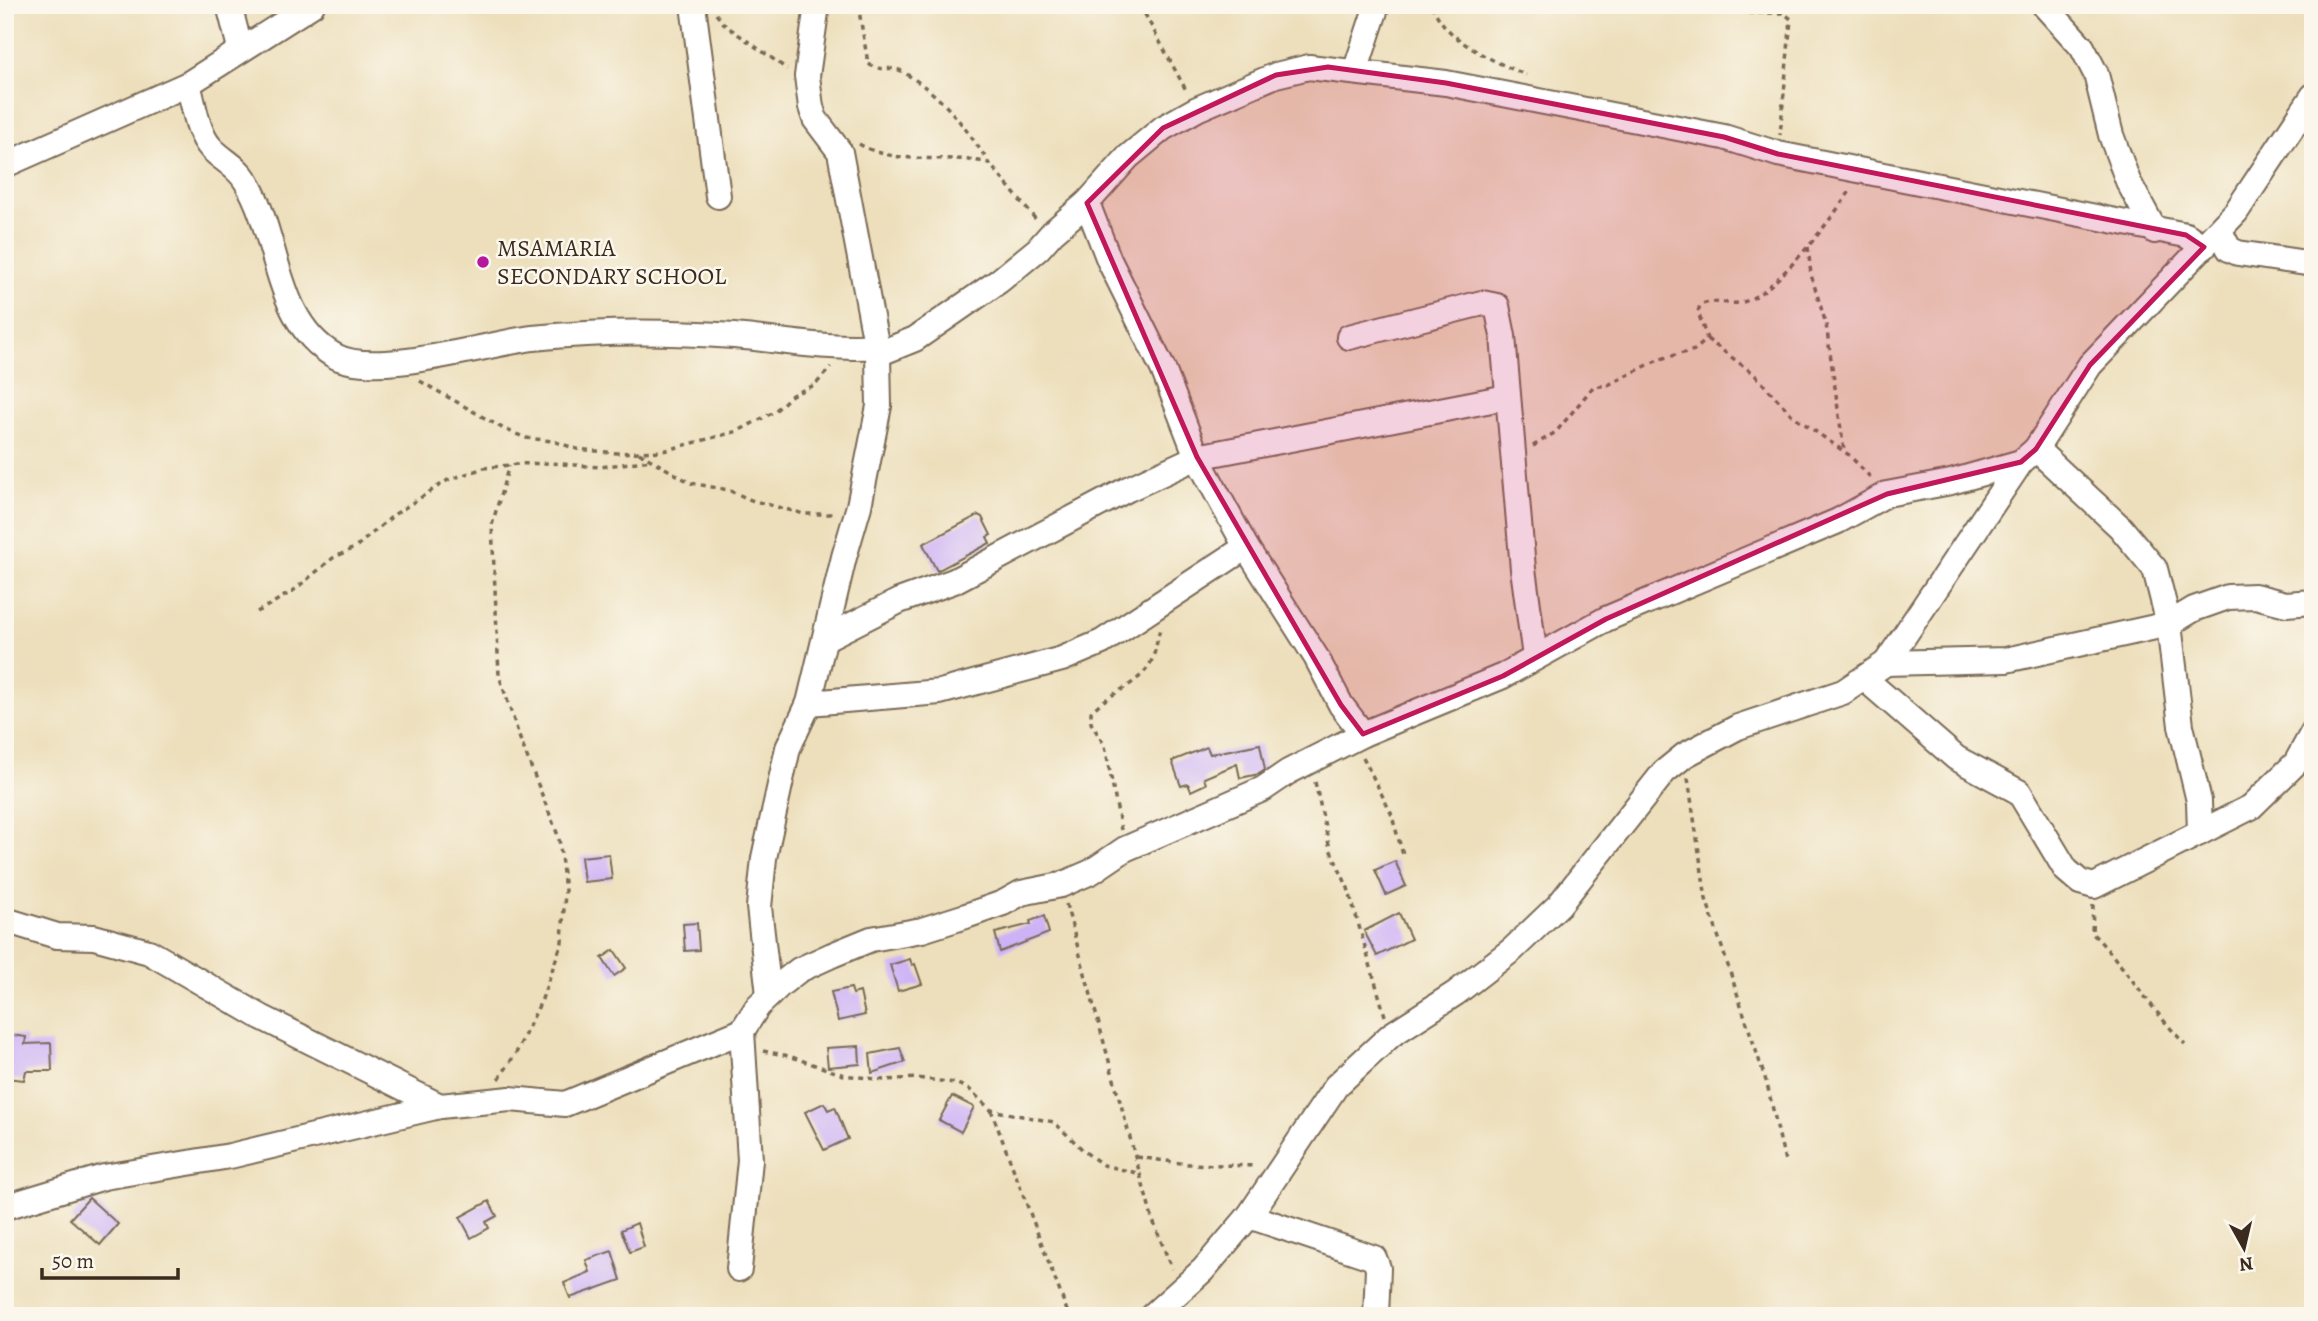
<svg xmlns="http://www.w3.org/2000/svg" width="2318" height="1321" font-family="Alegreya,serif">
	<rect width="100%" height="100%" fill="#fbf7ec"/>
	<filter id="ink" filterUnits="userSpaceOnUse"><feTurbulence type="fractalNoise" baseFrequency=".0143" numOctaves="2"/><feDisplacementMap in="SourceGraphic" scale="14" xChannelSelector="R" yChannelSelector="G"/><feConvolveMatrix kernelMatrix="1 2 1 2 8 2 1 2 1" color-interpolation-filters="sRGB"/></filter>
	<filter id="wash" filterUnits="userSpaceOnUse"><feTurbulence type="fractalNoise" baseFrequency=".00686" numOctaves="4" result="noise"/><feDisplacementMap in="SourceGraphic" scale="28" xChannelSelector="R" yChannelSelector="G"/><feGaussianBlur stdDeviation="1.57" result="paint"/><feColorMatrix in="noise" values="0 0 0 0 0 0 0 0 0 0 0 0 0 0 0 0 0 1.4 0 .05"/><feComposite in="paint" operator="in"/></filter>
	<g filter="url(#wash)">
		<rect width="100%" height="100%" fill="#eddfbc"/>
		<g id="blocks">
			<!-- building -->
			<g fill="#cdb2f6">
				<polygon points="978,515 982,517 991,535 987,537 990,543 937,571 923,544"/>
				<polygon points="1260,744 1265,770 1259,774 1240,778 1237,764 1204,778 1206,784 1191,791 1188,784 1181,786 1172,761 1207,747 1210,754"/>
				<polygon points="609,854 612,879 584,882 581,857"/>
				<polygon points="1395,861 1406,886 1386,895 1375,870"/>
				<polygon points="1399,913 1411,939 1377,956 1364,931"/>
				<polygon points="1044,916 1049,933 1000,952 995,933 1031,924 1030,921"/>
				<polygon points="697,923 699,950 685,951 683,924"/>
				<polygon points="614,950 626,968 614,976 602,958"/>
				<polygon points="910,959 912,965 915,964 922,984 898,991 890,965"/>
				<polygon points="851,988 853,994 860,992 865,1015 838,1021 831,992"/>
				<polygon points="5,1034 26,1037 25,1044 51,1043 52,1071 26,1071 24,1080 5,1078"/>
				<polygon points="859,1046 860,1064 828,1067 826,1048"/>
				<polygon points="900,1048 905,1062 872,1073 870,1054"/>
				<polygon points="952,1096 974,1107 961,1132 939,1120"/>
				<polygon points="824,1103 828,1110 835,1107 848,1139 824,1150 805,1112"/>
				<polygon points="89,1198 118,1224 100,1245 70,1219"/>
				<polygon points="489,1201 497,1216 486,1222 489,1228 471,1238 460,1217"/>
				<polygon points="637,1223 644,1247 630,1252 621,1230"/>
				<polygon points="612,1251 621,1280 570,1298 564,1283 590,1272 586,1260"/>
			</g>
		</g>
	</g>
	<g filter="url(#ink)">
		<use href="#blocks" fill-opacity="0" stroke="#796955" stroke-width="2"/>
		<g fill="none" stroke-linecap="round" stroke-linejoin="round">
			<defs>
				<g id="minor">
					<polyline points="229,5 240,48"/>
					<polyline points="693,5 718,196"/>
					<polyline points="817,5 807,76 811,107 815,119 840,152 878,354"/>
					<polyline points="2044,5 2082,47 2096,74 2111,135 2128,181 2155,231"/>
					<polyline points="1355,72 1377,5"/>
					<path d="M188,84C194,104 197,133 211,148C222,160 237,166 246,181C280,236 273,321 335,356C374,378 485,344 533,338C598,331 668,331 734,336C781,340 829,350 876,346"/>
					<polyline points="5,165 188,84 312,5"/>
					<polyline points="1087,203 1109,260 1163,369 1197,457 1246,547 1316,657 1341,705 1363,734"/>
					<polyline points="2220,231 2229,249 2238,253 2313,264"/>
					<polyline points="1349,337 1482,303 1497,306 1503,336 1523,569 1535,657"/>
					<polyline points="2036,449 2120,527 2155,569 2169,624 2181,726 2199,801 2200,833"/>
					<polyline points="826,638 899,601 954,581 1128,489 1197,457 1507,397"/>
					<polyline points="1886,663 2006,660 2169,624 2194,609 2228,597 2255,596 2286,604 2313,602"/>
					<polyline points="1865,679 1956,758 2019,792 2066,870 2080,882 2094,886 2251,807 2296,763 2313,732"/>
					<polyline points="809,703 940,692 1062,659 1102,642 1246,547"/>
					<polyline points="5,920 57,936 94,937 149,952 261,1017 440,1106"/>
					<polyline points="769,995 759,907 764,858 788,748 809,703 844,557 859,506 879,406 878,354 915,339 999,281 1038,249 1053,232 1087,203 1128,157 1163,128 1197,109 1276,75 1309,67 1446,83 1724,137 1778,154 2186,235 2204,247"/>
					<polyline points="5,1207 104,1177 230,1156 440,1106 510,1099 565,1104 742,1031 758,1006 781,984 799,970 832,955 871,939 922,930 966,916 1003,903 1021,893 1061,885 1091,872 1125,849 1263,789 1288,772 1363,734 1503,676 1606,619 1838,521 1887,494 1951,482 2021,462 2036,449 2090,365 2236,212 2313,96"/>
					<polyline points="1249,1216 1374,1258 1378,1268 1376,1316"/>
					<polyline points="739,1269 750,1160 742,1031"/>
					<polyline points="1152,1316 1203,1270 1249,1216 1336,1086 1391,1035 1456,993 1513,949 1559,905 1664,772 1685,755 1738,727 1843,692 1886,663 2021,462"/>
				</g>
			</defs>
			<!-- minor casing -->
			<use href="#minor" stroke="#796955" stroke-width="28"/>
			<!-- path -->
			<g stroke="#796955" stroke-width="3.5" stroke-dasharray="5 5" stroke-linecap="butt">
				<path d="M858,5L868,63C880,74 891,64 903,72C943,96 962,123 988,161"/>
				<polyline points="1140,5 1187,92"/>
				<path d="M1432,5C1446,42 1492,60 1526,75"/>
				<polyline points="1748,13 1784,13 1791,19 1780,135"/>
				<polyline points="716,14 725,25 787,69"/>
				<path d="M859,144C899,167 945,153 989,163L1037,221"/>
				<polyline points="1808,247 1811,275 1826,324 1844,451"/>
				<polyline points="1707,339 1754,374 1792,415 1849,455 1873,480"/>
				<polyline points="420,381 504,429 526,438 553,441 577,449 617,453 663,451 738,431 774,412 792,395 815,385 831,367"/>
				<path d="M1533,446L1556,432L1593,387L1608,385L1660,359L1695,350L1707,339L1698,312L1700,305C1714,298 1728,306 1743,302C1775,294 1834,216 1852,188"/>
				<polyline points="639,453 691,483 728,490 751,500 804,514 835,514"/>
				<polyline points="257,612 293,591 333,558 356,547 395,514 448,480 484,468 518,464 550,463 600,467 651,460"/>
				<polyline points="1363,757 1391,813 1404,858"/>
				<polyline points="1688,778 1706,899 1767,1084 1785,1161"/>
				<polyline points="1315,782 1330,849 1348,888 1385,1016"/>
				<path d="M1121,830L1105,746L1091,723V712C1108,693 1140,685 1151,662C1156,651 1157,639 1160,629"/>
				<polyline points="1066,904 1152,1218 1172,1269"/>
				<path d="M2093,905L2092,933C2127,968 2151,1010 2185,1044"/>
				<polyline points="763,1051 789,1056 844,1075 884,1080 917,1078 955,1083 969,1089 991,1110 1054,1122 1085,1152 1103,1165 1141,1174"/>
				<polyline points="499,1079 516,1053 542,999 562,942 565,891 559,838 520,739 499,675 492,525 509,465"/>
				<polyline points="991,1110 1069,1316"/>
				<polyline points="1137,1157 1188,1164 1256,1166"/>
			</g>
			<!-- minor -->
			<use href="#minor" stroke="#fff" stroke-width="24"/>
		</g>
	</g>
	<!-- marked area -->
	<path fill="#c2185b" fill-opacity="0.2" stroke="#c2185b" stroke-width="5" stroke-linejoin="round" d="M1328,67L1446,83L1724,137L1778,154L2186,235L2204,247L2090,365L2036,449L2021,462L1887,494L1606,619L1503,676L1363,734L1341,705L1197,457L1087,203L1163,128L1276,75Z"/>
	<!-- markers -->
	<circle fill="#b5179e" stroke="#fbf7ec" stroke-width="2.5" cx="483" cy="262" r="7"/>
	<g text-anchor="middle" stroke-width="5" stroke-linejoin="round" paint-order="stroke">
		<!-- poi labels -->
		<g font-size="24" fill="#3b2a1e" stroke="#fbf7ec" text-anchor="start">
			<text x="497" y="256">MSAMARIA<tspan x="497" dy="28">SECONDARY SCHOOL</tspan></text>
		</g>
	</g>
	<!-- margin -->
	<rect width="2318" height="1321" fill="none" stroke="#fbf7ec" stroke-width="28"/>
	<!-- north arrow -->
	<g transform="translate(2244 1248) rotate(172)" stroke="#fbf7ec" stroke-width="5" paint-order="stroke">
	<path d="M0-5L12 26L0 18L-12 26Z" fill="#3b2a1e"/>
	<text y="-10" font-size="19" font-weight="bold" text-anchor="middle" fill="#3b2a1e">N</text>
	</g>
	<!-- scale -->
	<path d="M42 1268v10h136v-10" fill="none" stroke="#3b2a1e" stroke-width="3.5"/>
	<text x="52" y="1268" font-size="21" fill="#3b2a1e" stroke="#fbf7ec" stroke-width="5" paint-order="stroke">50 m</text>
</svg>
